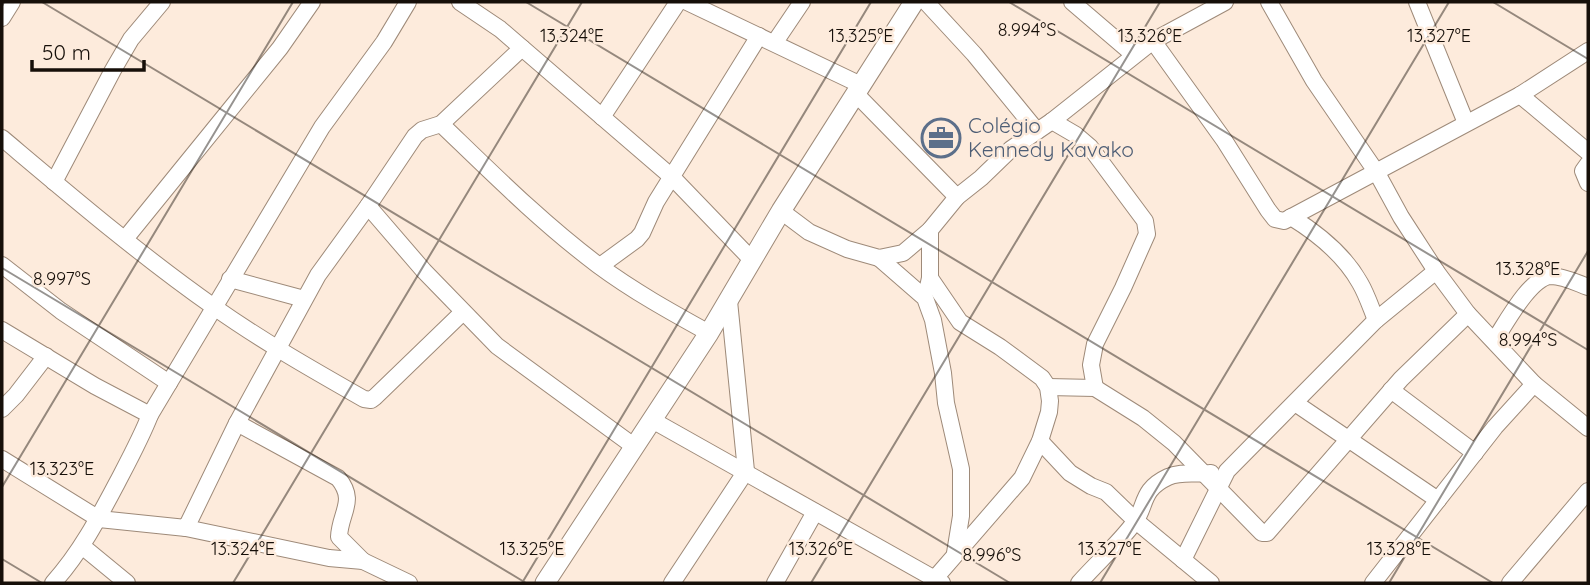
<svg xmlns="http://www.w3.org/2000/svg" width="1590" height="585" font-family="Quicksand,sans-serif">
	<rect width="100%" height="100%" fill="#fdebdc"/>
	<g fill="none" stroke-linecap="round" stroke-linejoin="round">
		<defs>
			<g id="minor">
				<polyline points="460,2 500,29 673,178 752,260"/>
				<polyline points="687,2 861,85"/>
				<polyline points="926,2 974,54 1037,131"/>
				<polyline points="1072,2 1134,55"/>
				<polyline points="1269,2 1314,81 1377,173 1401,217 1436,271 1468,314 1534,384 1588,428"/>
				<polyline points="1417,2 1466,123"/>
				<polyline points="2,18 12,2"/>
				<polyline points="1153,41 1224,140 1268,210 1275,219 1284,221 1520,95 1588,51"/>
				<polyline points="775,42 802,2"/>
				<polyline points="856,94 957,197"/>
				<polyline points="1520,95 1588,152"/>
				<polyline points="602,117 678,2"/>
				<polyline points="1052,121 1076,135 1090,147 1145,221 1147,234 1123,288 1095,344 1091,365 1095,388"/>
				<path d="M441,124C492,173 542,223 598,265C633,291 671,312 709,333"/>
				<path d="M2,138C71,196 140,255 214,307C262,341 313,370 364,399L371,400L375,397L463,312"/>
				<polyline points="1588,164 1583,171 1588,183"/>
				<polyline points="54,182 113,70 131,39 162,2"/>
				<polyline points="368,206 424,271 497,346 635,447"/>
				<polyline points="781,211 809,232 847,249 879,258 903,253 930,230 957,197 981,178 1011,149 1052,121 1153,41 1225,2"/>
				<path d="M1291,217C1317,233 1345,256 1360,283C1367,295 1371,308 1376,320"/>
				<polyline points="125,239 280,48 312,2"/>
				<polyline points="879,258 925,298 933,320 943,373 946,403 961,469 961,516 955,553"/>
				<polyline points="2,265 61,311 169,383"/>
				<polyline points="600,266 637,239 642,233 656,202 759,36"/>
				<polyline points="930,278 960,322 1000,347 1042,378 1048,387 1050,401 1049,412 1040,441 1022,478 931,583"/>
				<polyline points="230,279 304,299"/>
				<polyline points="928,287 930,278 930,230"/>
				<polyline points="2,330 95,386 150,415"/>
				<path d="M1494,341C1505,325 1530,277 1551,276C1563,276 1577,283 1588,287"/>
				<polyline points="1048,387 1095,388 1143,418 1174,443 1262,533 1267,533 1401,379 1468,314"/>
				<polyline points="1391,390 1475,453"/>
				<polyline points="1295,403 1438,500"/>
				<polyline points="2,409 16,395 46,356"/>
				<polyline points="652,420 942,583"/>
				<path d="M237,423L338,478C357,501 340,512 339,537L363,561"/>
				<polyline points="1040,441 1070,473 1091,486 1106,492 1136,521 1211,583"/>
				<polyline points="2,459 99,519 186,528 237,423 318,275 368,206 415,136 422,130 441,124 522,48"/>
				<polyline points="186,528 329,558 363,561 409,583"/>
				<polyline points="82,546 127,583"/>
				<polyline points="1183,560 1227,471 1376,320 1436,271"/>
				<path d="M53,583C80,553 98,519 117,483C129,460 141,438 150,415L322,127L384,42L408,2"/>
				<polyline points="672,583 746,471 729,301"/>
				<polyline points="775,583 815,512"/>
				<path d="M1079,583C1097,563 1118,544 1134,523C1147,506 1140,490 1168,477C1181,471 1197,475 1211,473"/>
				<polyline points="1373,583 1495,427 1534,384"/>
				<polyline points="1510,583 1588,491"/>
			</g>
			<polyline id="tertiary" points="545,583 709,333 781,211 914,2"/>
		</defs>
		<!-- minor casing -->
		<use href="#minor" stroke="#9e8a79" stroke-width="18"/>
		<!-- tertiary casing -->
		<use href="#tertiary" stroke="#9e8a79" stroke-width="21"/>
		<!-- minor -->
		<use href="#minor" stroke="#fff" stroke-width="16"/>
		<!-- tertiary -->
		<use href="#tertiary" stroke="#fff" stroke-width="19"/>
	</g>
	<!-- ticks -->
	<path fill="none" stroke="#160f09" stroke-width="2" stroke-opacity="0.45" d="M42,2L1010,583M526,2L1493,583M1009,2L1588,350M1493,2L1588,59M2,6L4,2M2,268L526,583M2,487L293,2M2,559L42,583M233,583L582,2M522,583L871,2M811,583L1160,2M1100,583L1449,2M1389,583L1588,251"/>
	<!-- icons -->
	<defs>
		<symbol id="office-ring" viewBox="-11 -11 22 22"><circle r="9.5" fill="#fdebdc" stroke="#5c6f8a" stroke-width="1.5"/><path d="M-6-3h4V-5.5h4V-3h4V5H-6ZM-1-4.5V-3h2v-1.5ZM-6 0V1H6V0Z" fill="#5c6f8a"/></symbol>
	</defs>
	<g fill-rule="evenodd">
		<use href="#office-ring" x="919" y="116" width="44" height="44"/>
	</g>
	<g text-anchor="middle" stroke-width="5" stroke-linejoin="round" paint-order="stroke">
		<!-- service labels -->
		<g font-size="21" fill="#4e5e75" stroke="#fdebdc" text-anchor="start">
			<text x="968" y="133">Colégio<tspan x="968" dy="24">Kennedy Kavako</tspan></text>
		</g>
	</g>
	<g font-size="18" text-anchor="middle" fill="#160f09" stroke="#fdebdc" stroke-width="5" stroke-linejoin="round" paint-order="stroke">
		<text x="1027" y="36">8.994°S</text>
		<text x="1150" y="42">13.326°E</text>
		<text x="572" y="42">13.324°E</text>
		<text x="861" y="42">13.325°E</text>
		<text x="1439" y="42">13.327°E</text>
		<text x="1528" y="275">13.328°E</text>
		<text x="62" y="285">8.997°S</text>
		<text x="1528" y="346">8.994°S</text>
		<text x="62" y="475">13.323°E</text>
		<text x="243" y="555">13.324°E</text>
		<text x="532" y="555">13.325°E</text>
		<text x="821" y="555">13.326°E</text>
		<text x="1110" y="555">13.327°E</text>
		<text x="1399" y="555">13.328°E</text>
		<text x="992" y="561">8.996°S</text>
	</g>
	<!-- border -->
	<rect width="1590" height="585" fill="none" stroke="#160f09" stroke-width="7"/>
	<!-- scale -->
	<path d="M32 60v10h112v-10" fill="none" stroke="#160f09" stroke-width="3.5"/>
	<text x="42" y="60" font-size="21" fill="#160f09" stroke="#fdebdc" stroke-width="5" paint-order="stroke">50 m</text>
</svg>
